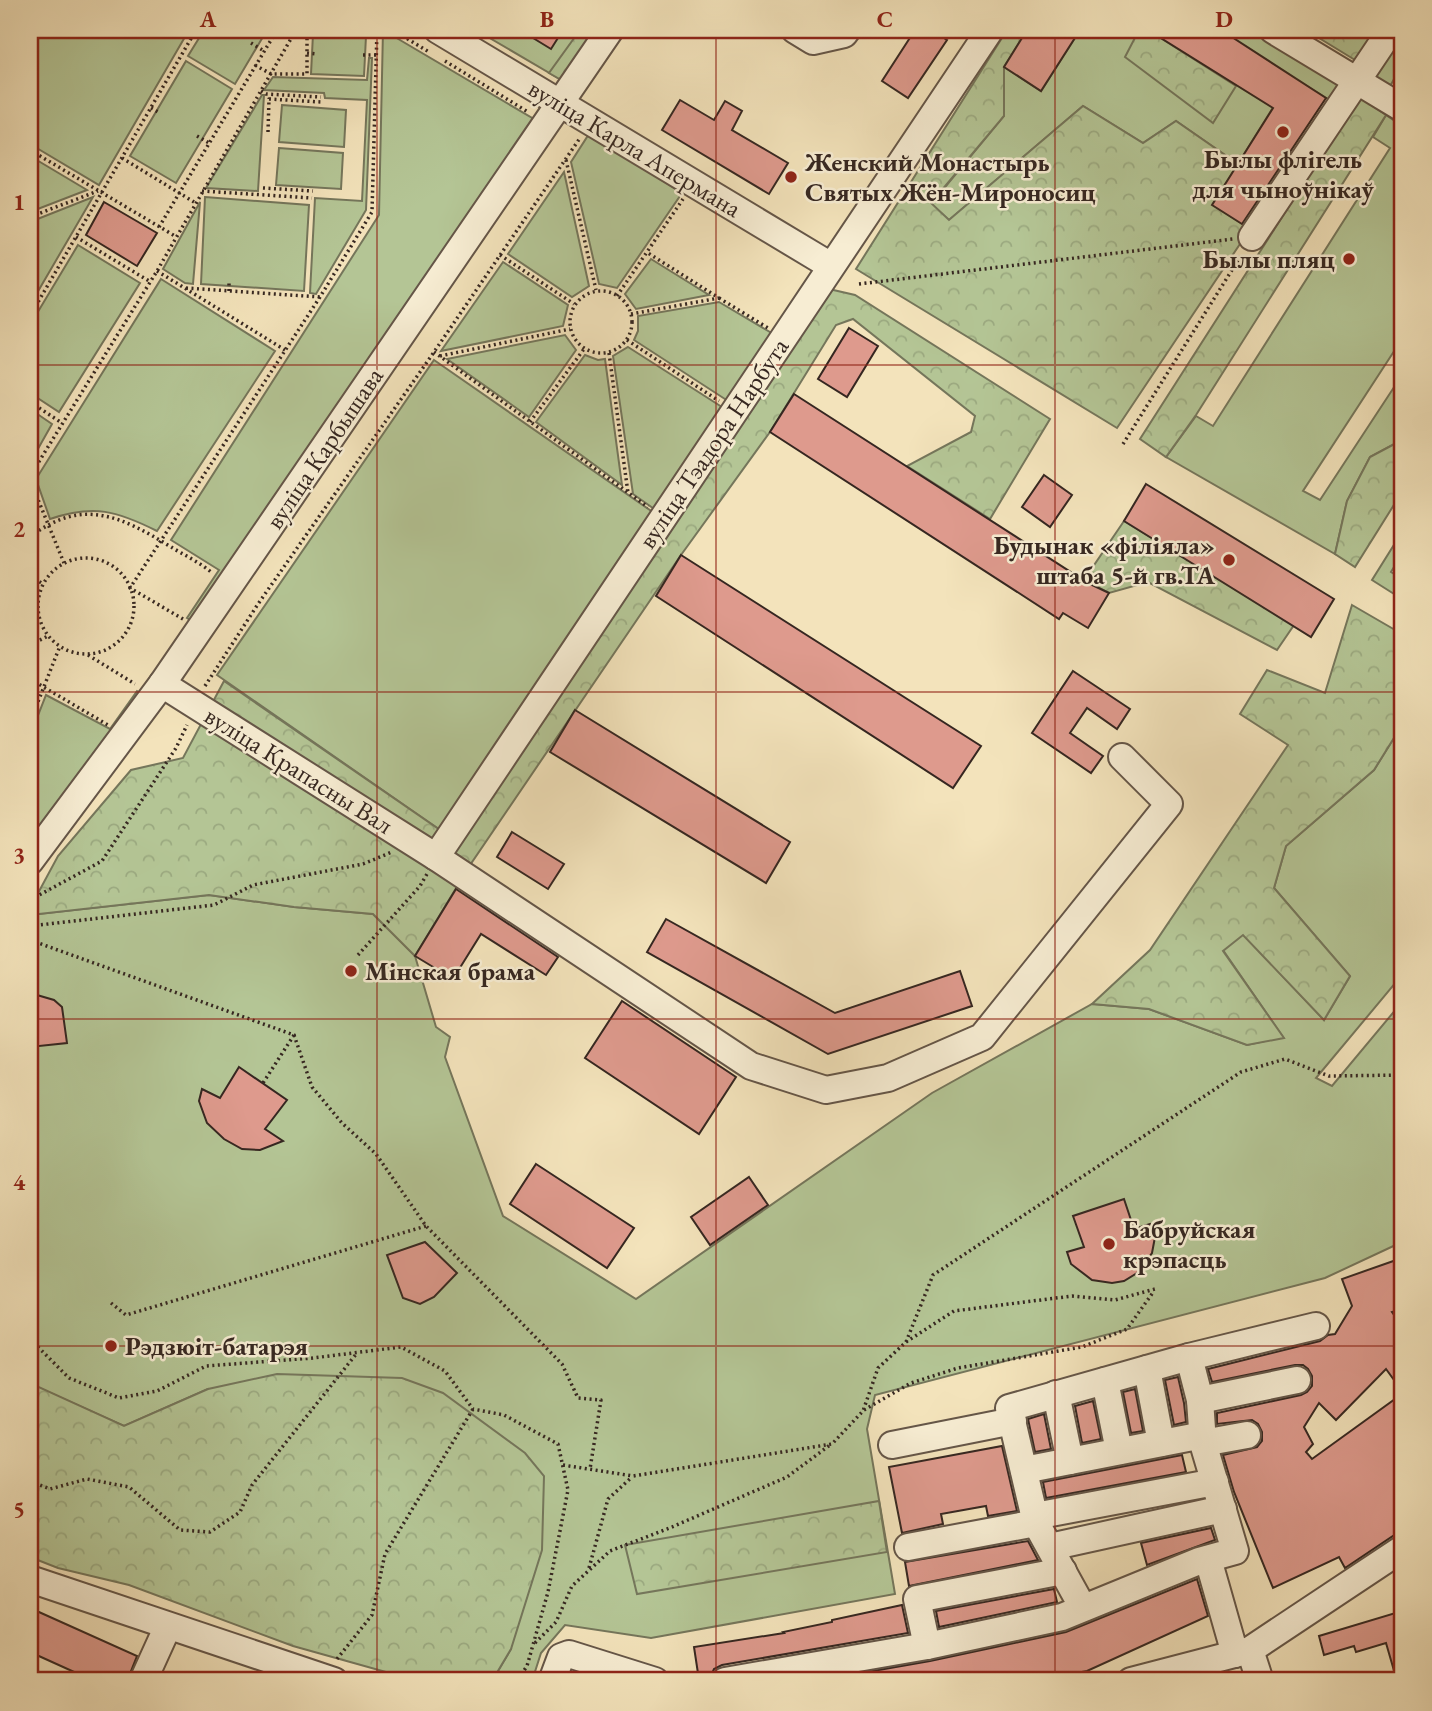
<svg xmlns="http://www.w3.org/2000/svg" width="1432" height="1711" font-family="'EB Garamond',serif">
	<defs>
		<pattern id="forest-crowns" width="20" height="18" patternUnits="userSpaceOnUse" patternTransform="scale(1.75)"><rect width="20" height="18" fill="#b4c595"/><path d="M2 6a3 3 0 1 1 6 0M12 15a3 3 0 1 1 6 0" fill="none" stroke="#9ba980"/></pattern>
	</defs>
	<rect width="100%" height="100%" fill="#f3e3bb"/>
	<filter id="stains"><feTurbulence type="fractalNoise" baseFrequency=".00286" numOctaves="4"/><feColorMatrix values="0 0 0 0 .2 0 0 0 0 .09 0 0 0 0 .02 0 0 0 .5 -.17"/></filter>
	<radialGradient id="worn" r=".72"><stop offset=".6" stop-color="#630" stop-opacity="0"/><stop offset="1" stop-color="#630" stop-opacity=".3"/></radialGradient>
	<!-- grass -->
	<g fill="#b4c595" stroke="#75765b" stroke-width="2">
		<polygon points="30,30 189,30 99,185 30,144"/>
		<polygon points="204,30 267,30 235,84 188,56"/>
		<polygon points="383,30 539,122 198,625 187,618 219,570 171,540 379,215"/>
		<polygon points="476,30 601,30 563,81"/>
		<polygon points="1080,30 1249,30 1341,82 1328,99 1292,77 1238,164 1176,121 1143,143 1083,106 949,220 931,204 1004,116 1004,67 1041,91"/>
		<polygon points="1402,33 1402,65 1389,88 1371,76"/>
		<polygon points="313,34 366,36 364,76 311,74"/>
		<polygon points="369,58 372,58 366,210 316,294 310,293 315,198 362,201 367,100 325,98 324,93 264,90 273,77 367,80"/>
		<polygon points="186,61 232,89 176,183 130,156"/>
		<polygon points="262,95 264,95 258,191 206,188"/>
		<polygon points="282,105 346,110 344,147 279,142"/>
		<polygon points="1386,115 1402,126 1402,339 1303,491 1320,500 1402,375 1402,440 1370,457 1347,501 1335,554 1166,457 1196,416 1213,426 1390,148 1373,137"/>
		<polygon points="589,134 682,193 617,288 599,284 571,162"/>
		<polygon points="279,148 343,153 341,189 276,185"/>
		<polygon points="30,156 87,190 30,212"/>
		<polygon points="564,172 589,286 572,297 508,254"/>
		<polygon points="93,197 30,305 30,222"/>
		<polygon points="205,197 309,205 304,291 201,284"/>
		<polygon points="200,202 193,284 185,283 163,269"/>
		<polygon points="78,245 140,283 59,412 30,393 30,325"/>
		<polygon points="651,259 709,295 636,309 625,294"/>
		<polygon points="503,262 568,305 563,326 441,351"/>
		<path d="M161,279L275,351L157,531C117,511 94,504 50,519L36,479Z"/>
		<polygon points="719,302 775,335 728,401 634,340 638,331 638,316"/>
		<polygon points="565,335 576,350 529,417 447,359"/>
		<polygon points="628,347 725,409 657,511 633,494 613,356"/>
		<polygon points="585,355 598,360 605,359 622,485 536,422"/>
		<polygon points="434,360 657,515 440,830 217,675"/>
		<polygon points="30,409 52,424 30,463"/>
		<polygon points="1402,532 1402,554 1391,572 1402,579 1402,599 1372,580"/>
		<polygon points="137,691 146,697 30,852 30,736 46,695 110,729"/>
		<polygon points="1402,725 1402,975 1316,1078 1332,1086 1402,1002 1402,1242 1325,1278 875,1395 867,1429 895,1594 651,1638 565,1625 541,1653 532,1681 492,1681 511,1649 208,1389 124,1426 30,1384 30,915 209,895 294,907 373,914 415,956 436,1027 450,1037 445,1057 503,1216 636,1299 932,1093 1092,1004 1149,1009 1247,1045 1283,1037 1223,950 1243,934 1324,1020 1350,976 1274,888 1286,846 1374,770"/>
	</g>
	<!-- forest -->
	<g fill="url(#forest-crowns)" stroke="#75765b" stroke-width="2">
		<polygon points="580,30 601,30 563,81 549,73"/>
		<polygon points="1007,30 1027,30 1004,67 1004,116 931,203 949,220 1083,106 1143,143 1176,121 1238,164 1213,205 1250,229 1117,428 856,269"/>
		<polygon points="1139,30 1148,30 1236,86 1213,123 1125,57"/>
		<polygon points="1306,30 1376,30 1355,60"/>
		<polygon points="1359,97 1386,115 1196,415 1166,457 1140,439"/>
		<polygon points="829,289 855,295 1050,419 990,519 907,466 971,432 975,416 853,319 836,325 770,432 681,555 470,865 451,852"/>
		<polygon points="1402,440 1402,492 1355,567 1335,554 1347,501 1370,457"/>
		<polygon points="1124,521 1294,625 1277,650 1148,582 1109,593 1084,580"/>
		<polygon points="1352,605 1402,634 1402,725 1374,770 1286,846 1274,888 1350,976 1324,1020 1243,935 1223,951 1284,1038 1247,1045 1149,1009 1092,1004 1150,950 1288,745 1240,714 1267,670 1325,693"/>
		<polygon points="224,681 440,830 458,885 415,956 373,914 294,907 209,895 30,915 30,908 58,856 131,770 183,758"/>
		<polygon points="277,1374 402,1378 443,1393 525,1453 544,1476 542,1550 511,1649 492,1681 418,1681 293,1646 129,1585 58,1568 30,1557 30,1383 124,1426 208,1389"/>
		<polygon points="879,1501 887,1552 637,1594 625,1545"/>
	</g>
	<!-- building -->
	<g fill="#de9a8d" stroke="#362721" stroke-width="2">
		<polygon points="520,30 563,30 551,49"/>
		<polygon points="915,30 931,30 947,40 908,98 882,81"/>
		<polygon points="1027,30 1080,30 1041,91 1004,67"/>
		<polygon points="1148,30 1221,30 1326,98 1242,224 1212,205 1273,108"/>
		<polygon points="680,100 714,120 725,101 742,111 732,130 788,163 769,194 662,130"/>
		<polygon points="104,202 157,233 137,266 86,235"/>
		<polygon points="849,328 878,346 847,397 818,379"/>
		<polygon points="794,394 1088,583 1109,593 1088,628 1063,613 1059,619 770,432"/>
		<polygon points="1044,475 1072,495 1050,527 1022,507"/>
		<polygon points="1146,484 1334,599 1311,637 1124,521"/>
		<polygon points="681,555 981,746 953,788 656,596"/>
		<polygon points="1073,671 1130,709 1117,729 1087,708 1070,733 1103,756 1091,773 1032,733"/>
		<polygon points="575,710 790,842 766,883 550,752"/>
		<polygon points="512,832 564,864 548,889 497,857"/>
		<polygon points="456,889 558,957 546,975 481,934 453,979 415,956"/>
		<polygon points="666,919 835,1013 960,971 972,1006 828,1054 647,952"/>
		<polygon points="30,993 54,1000 62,1007 67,1043 30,1047"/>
		<polygon points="622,1001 736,1077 699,1134 585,1058"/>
		<polygon points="239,1067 287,1100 265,1129 283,1141 260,1150 242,1149 224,1139 207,1123 199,1101 202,1089 220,1098"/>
		<polygon points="536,1164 634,1228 607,1268 510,1204"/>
		<polygon points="749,1177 768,1205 710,1245 691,1217"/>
		<polygon points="1124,1199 1134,1229 1150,1224 1155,1237 1152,1253 1137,1273 1124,1281 1112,1283 1092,1280 1071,1264 1067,1252 1084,1247 1073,1216"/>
		<polygon points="425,1242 457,1273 434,1297 420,1304 403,1298 387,1255"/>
		<polygon points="1402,1258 1402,1309 1392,1312 1402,1326 1402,1391 1386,1369 1336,1420 1319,1403 1304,1427 1313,1444 1306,1452 1312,1459 1402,1394 1402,1533 1393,1536 1345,1568 1339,1557 1273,1588 1234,1492 1223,1455 1257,1447 1262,1441 1262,1432 1258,1424 1252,1420 1217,1424 1217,1413 1301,1395 1307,1392 1312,1386 1312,1376 1308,1369 1303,1365 1295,1365 1212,1382 1208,1369 1320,1341 1328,1335 1335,1334 1352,1306 1342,1279"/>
		<polygon points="1178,1377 1184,1403 1186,1422 1174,1425 1165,1380"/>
		<polygon points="1135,1389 1143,1431 1131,1433 1123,1392"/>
		<polygon points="1093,1401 1101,1439 1082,1443 1075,1406"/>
		<polygon points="1044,1414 1051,1449 1035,1452 1028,1419"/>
		<polygon points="1002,1446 1017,1511 988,1516 986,1506 941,1514 943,1524 902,1533 889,1467"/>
		<polygon points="1182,1455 1186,1472 1046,1498 1043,1482"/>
		<polygon points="1211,1528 1215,1540 1147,1565 1141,1543"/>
		<polygon points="1028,1541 1038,1560 909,1586 905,1562"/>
		<polygon points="1197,1579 1208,1616 1087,1671 1033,1681 816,1681 930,1661 1066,1632"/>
		<polygon points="1054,1589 1057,1602 939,1627 936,1611"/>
		<polygon points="902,1605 908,1633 722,1665 714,1669 710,1678 699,1680 694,1647 784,1633 783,1632 832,1622 832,1620"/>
		<polygon points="30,1608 137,1656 127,1681 94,1681 30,1652"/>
		<polygon points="1402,1611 1402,1681 1397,1681 1386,1643 1356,1652 1354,1646 1324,1655 1319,1636"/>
	</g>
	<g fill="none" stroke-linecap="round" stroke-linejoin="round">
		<defs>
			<g id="minor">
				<polyline points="438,30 831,266"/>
				<polyline points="795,30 813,41 844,34 847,30"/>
				<polyline points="1273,30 1402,108"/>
				<polyline points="1252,237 1391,30"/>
				<polyline points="162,684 436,857 751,1066 826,1090 888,1078 982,1037 1169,804 1122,757"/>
				<polyline points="436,857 990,30"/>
				<polyline points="30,861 162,684 610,30"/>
				<polyline points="1189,1357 1316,1326"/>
				<polyline points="1147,1369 1161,1443"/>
				<polyline points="1105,1381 1119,1451"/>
				<polyline points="1056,1394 1070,1461"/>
				<polyline points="1200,1400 1297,1380"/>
				<polyline points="1203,1443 1247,1435"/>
				<polyline points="892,1445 1013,1421"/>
				<polyline points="1024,1470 1203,1435"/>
				<polyline points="1035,1516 1215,1482"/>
				<polyline points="908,1547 1036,1523"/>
				<polyline points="1050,1547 1223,1509"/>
				<polyline points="1208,1559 1235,1654"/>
				<polyline points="30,1579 334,1681"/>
				<polyline points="927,1646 917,1599 1063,1571"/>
				<polyline points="1250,1650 1260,1681"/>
				<polyline points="143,1681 168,1626"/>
				<polyline points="552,1681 561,1657 569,1654 655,1681"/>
				<polyline points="725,1681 927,1646 1062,1617 1199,1561 1235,1551 1203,1443 1200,1400 1189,1357 1009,1408 1036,1523 1083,1608"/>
				<polyline points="1131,1681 1250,1650 1402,1549"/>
			</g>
		</defs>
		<!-- minor casing -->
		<use href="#minor" stroke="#655648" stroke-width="30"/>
		<!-- path -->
		<g stroke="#362721" stroke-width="3.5" stroke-dasharray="2 3.5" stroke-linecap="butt">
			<polyline points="393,30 429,52"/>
			<polyline points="251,43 264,51"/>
			<polyline points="307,53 316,54"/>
			<polyline points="363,55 376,55"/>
			<polyline points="445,61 528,112"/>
			<polyline points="255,65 271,74 307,74 307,30"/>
			<polyline points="261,91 266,94 321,97"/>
			<polyline points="151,108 160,113"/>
			<polyline points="268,132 269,99 321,102"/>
			<polyline points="197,136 209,143"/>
			<polyline points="30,150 175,236"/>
			<polyline points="122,158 194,202"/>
			<polyline points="566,160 596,290"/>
			<polyline points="263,188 313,191"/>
			<polyline points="202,191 312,198"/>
			<polyline points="30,217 98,191"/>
			<polyline points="159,227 277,30"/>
			<polyline points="76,237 149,281"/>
			<polyline points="500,255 574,304"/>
			<polyline points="157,271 285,350"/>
			<polyline points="859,284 1233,239"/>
			<polyline points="186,288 320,297"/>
			<circle cx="601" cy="322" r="31"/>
			<polyline points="229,291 229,280"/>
			<polyline points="617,296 683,199"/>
			<polyline points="719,298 768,328"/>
			<polyline points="631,314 719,298 648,253"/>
			<polyline points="30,316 196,30"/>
			<polyline points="627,340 719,401"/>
			<polyline points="434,352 648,507"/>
			<polyline points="609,353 628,493"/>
			<polyline points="440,356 570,329"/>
			<polyline points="30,402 62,423"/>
			<polyline points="530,422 584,349"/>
			<polyline points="1123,444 1242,254"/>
			<polyline points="30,476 157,271 296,30"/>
			<polyline points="30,480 64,563"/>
			<path d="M30,537C82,497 121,516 171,547C184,555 201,563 212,573"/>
			<circle cx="86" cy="606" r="48"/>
			<polyline points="30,576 43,584"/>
			<polyline points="183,619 130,588 320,297 372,212 377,30"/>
			<polyline points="30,645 48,636"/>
			<polyline points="88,655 135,684"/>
			<polyline points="30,679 108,725"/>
			<polyline points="205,686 258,604 434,352 580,138"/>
			<polyline points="30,722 60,646"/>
			<polyline points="30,900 102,861 176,748 187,725"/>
			<polyline points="30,926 214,905 253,885 363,864 392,852"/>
			<polyline points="30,940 294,1035 263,1083"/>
			<polyline points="358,955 420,886 427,874"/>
			<polyline points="294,1035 312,1087 342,1123 376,1154 426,1226 562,1364 578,1398 601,1400 590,1469"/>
			<polyline points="111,1303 126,1315 426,1226"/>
			<polyline points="30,1339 69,1378 119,1398 157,1391 206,1366 313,1358 401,1347 445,1371 473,1409 504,1415 558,1444 568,1490 548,1592 527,1666 517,1681"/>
			<polyline points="906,1342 933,1275 1241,1072 1285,1059 1329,1076 1402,1075"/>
			<polyline points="864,1410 911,1383 958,1368 1082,1347 1127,1329 1154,1291"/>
			<polyline points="563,1465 633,1476 832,1444 863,1411 878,1368 906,1342 954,1311 1072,1296 1115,1300 1155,1289"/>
			<polyline points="30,1481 50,1489 87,1479 129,1487 180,1530 210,1532 240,1512 252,1485 357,1353"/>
			<polyline points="589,1568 608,1499 632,1477"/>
			<polyline points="535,1643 556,1622 572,1586 610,1551 672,1527 787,1477 830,1445"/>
			<polyline points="337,1659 372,1615 385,1554 473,1409"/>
		</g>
		<!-- minor -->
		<use href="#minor" stroke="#f7edd3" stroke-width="26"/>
	</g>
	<!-- grid -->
	<path fill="none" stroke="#8f2418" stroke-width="2" stroke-opacity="0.55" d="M377,30V1681M716,30V1681M1055,30V1681M30,365H1402M30,692H1402M30,1019H1402M30,1346H1402"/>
	<!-- markers -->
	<g fill="#8f2418" stroke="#f7edd3" stroke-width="2.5">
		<circle cx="1283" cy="132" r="7"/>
		<circle cx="791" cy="177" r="7"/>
		<circle cx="1349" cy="259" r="7"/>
		<circle cx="1229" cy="560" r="7"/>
		<circle cx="351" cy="971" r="7"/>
		<circle cx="1109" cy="1244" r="7"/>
		<circle cx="111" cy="1346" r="7"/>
	</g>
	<g text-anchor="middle" stroke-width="5" stroke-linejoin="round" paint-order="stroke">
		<!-- street labels -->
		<g font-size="26" fill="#362721" stroke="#f7edd3">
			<text transform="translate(635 148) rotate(31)" y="9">вуліца Карла Апермана</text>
			<text transform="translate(713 443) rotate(-56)" y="9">вуліца Тэадора Нарбута</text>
			<text transform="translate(324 448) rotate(-56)" y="9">вуліца Карбышава</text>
			<text transform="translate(299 770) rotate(32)" y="9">вуліца Крапасны Вал</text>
		</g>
		<!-- poi labels -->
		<g font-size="26" font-weight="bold" fill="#362721" stroke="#f7edd3" text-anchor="start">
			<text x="1283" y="168" text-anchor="middle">Былы флігель<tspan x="1283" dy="30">для чыноўнікаў</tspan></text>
			<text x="805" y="171">Женский Монастырь<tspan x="805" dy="30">Святых Жён-Мироносиц</tspan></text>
			<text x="1335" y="268" text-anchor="end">Былы пляц</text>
			<text x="1215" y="554" text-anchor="end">Будынак «філіяла»<tspan x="1215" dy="30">штаба 5-й гв.ТА</tspan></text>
			<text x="365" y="980">Мінская брама</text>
			<text x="1123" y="1238">Бабруйская<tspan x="1123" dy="30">крэпасць</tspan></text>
			<text x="125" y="1355">Рэдзюіт-батарэя</text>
		</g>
	</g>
	<!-- margin -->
	<rect width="1432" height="1711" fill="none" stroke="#f3e3bb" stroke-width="77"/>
	<rect x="38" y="38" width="1356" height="1634" fill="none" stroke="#8f2418" stroke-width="2.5"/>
	<g font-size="23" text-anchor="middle" font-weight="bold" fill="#8f2418">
		<text x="208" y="27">A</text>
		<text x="547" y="27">B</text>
		<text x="885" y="27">C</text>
		<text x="1224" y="27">D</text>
		<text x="19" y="210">1</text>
		<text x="19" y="537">2</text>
		<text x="19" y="863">3</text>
		<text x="19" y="1190">4</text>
		<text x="19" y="1517">5</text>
	</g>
	<rect width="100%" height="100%" filter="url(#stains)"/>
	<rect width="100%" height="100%" fill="url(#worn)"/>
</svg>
